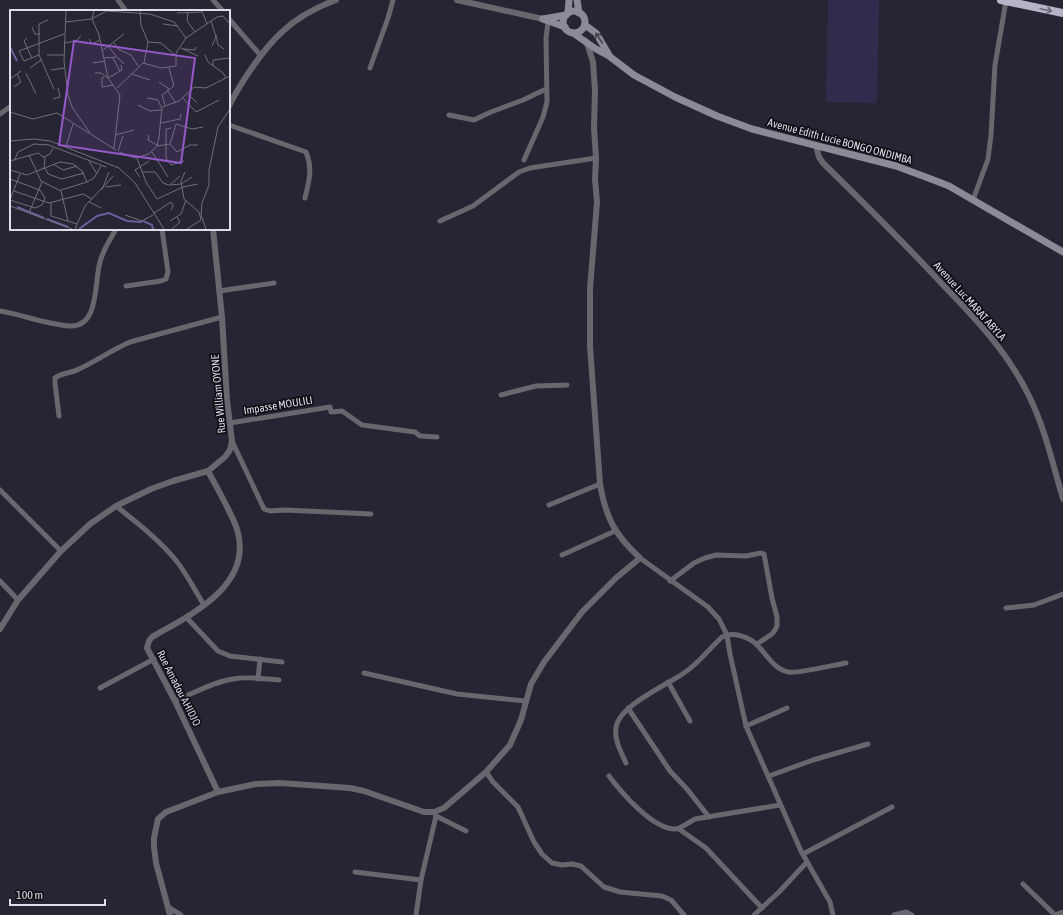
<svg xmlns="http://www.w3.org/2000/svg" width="1063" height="915" font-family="'Asap Condensed',sans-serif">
	<rect width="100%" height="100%" fill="#262533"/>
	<!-- green -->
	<polygon fill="#302c4e" points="828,0 879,0 877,103 826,102"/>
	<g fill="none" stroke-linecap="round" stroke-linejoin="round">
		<!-- minor -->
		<g stroke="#67676e" stroke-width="5">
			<polyline points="118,0 126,11"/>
			<polyline points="213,0 223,11"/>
			<polyline points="229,19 261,56"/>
			<polyline points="370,68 388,18 393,0"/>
			<polyline points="0,114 11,106"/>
			<polyline points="449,115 474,120 491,112 523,100 546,89"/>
			<path d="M229,125L306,152C313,169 309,181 305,198"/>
			<polyline points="524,160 543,117 547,102 546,38 548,22"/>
			<polyline points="973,200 988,159 991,135 995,65 1006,1"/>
			<polyline points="440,221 473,206 519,172 530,168 596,158"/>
			<polyline points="126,286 161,281 166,279 168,272 162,229"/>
			<polyline points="219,291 274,283"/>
			<path d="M0,311C23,315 46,324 69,326C100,328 94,282 100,262C103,250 110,240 116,229"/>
			<polyline points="501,395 536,386 567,385"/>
			<path d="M59,416L55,383V378C61,373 72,373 79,369C96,361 112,350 130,342L222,317"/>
			<polyline points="230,423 330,407 331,412 342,411 362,425 415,432 420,436 437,437"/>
			<polyline points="232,441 264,509 270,511 285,510 371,514"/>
			<polyline points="0,490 61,551"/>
			<polyline points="549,505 600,484"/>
			<path d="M116,506C136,522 157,538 174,558C186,572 194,589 204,605"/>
			<polyline points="562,555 615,531"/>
			<polyline points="640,558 708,607 719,619 727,635 730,654 746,726 801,851 830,902 833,915"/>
			<polyline points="0,581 18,600"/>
			<polyline points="670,581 694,563 705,558 716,555 746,556 761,553 764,554 772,598 777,617 777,626 775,630 772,634 757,644"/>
			<polyline points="1006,608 1034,605 1063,594"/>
			<polyline points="186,617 218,651 230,656 282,662"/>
			<polyline points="364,673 457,694 525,701"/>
			<polyline points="258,679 260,659"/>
			<polyline points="668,682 690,721"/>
			<polyline points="100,688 154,659"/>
			<path d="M175,701C194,693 213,682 233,679C248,676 264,679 279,680"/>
			<polyline points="628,708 670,771 687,789 709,817"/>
			<polyline points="746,726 787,708"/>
			<path d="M626,763C621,752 614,740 616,728C618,706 667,685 684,673C698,664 709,649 722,637C733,631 750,637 758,646C767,655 774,669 788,672C796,674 834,665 846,663"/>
			<polyline points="486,772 493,782 518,807 534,842 542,854 552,863 562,865 572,864 581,866 604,887 620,892 662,896 671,900 684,915"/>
			<path d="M609,776C621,792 653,830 676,829C680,829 691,821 695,819L780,805"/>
			<polyline points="769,776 813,760 868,744"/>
			<polyline points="436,816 466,831"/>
			<polyline points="679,829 706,848 762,908"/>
			<polyline points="803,854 892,807"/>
			<polyline points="355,872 421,880"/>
			<polyline points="1023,884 1055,915"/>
			<polyline points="168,907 181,915"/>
			<polyline points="416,915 421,880 436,816 434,812"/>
			<polyline points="754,915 779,892 807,862"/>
			<polyline points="894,915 906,912 912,915"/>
			<polyline points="1055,915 1063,912"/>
		</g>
		<!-- tertiary -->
		<g stroke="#67676e" stroke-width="6">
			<polyline points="457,0 543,19"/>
			<path d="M229,106C241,82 263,49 283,31C298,17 317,7 336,0"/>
			<path d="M816,145L819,157L823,163C864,203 905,244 944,286C976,319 1009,354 1029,396C1045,428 1053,465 1063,499"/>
			<path d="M208,471C217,488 231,512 237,529C254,585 192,614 152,637L149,641L147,648L175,701L218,792"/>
			<polyline points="0,629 18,600 61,551 90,524 116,506 151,489 173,481 208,471 225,457 230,450 232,441 227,400 222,317 213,229"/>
			<path d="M170,915L156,863L154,847V838L158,819L166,812L218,792L256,784L280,783L350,788L364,791L424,812H434L444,808L486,772L510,745L521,720L531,684L544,662L582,612L616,578L640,558C614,534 606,518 600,484L590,346V289L597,202L595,179L596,158L594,128L595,90L593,62L587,43"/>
		</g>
		<!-- secondary -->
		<g stroke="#8b8b97" stroke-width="7">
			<polyline points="577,0 579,13"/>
			<circle cx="574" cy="22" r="11"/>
			<polyline points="568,13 569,0"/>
			<polyline points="543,19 566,15"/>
			<polyline points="543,19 565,27"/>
			<polyline points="585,25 596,33 609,55"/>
			<polyline points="573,33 596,49 609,56 634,75 675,97 717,116 752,129 896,166 931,179 949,186 1063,252"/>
		</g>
		<!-- trunk -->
		<polyline stroke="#b4b4c6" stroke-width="8" points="1001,0 1063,13"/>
	</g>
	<!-- one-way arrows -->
	<defs><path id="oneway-shaft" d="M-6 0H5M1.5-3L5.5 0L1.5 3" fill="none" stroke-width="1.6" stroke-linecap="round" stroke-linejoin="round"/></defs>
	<use stroke="#6a6a76" href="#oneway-shaft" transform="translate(1046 10) rotate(12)"/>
	<use stroke="#474750" href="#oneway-shaft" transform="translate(599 38) rotate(-123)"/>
	<g text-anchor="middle" stroke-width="3.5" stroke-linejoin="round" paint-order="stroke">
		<!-- street labels -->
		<g font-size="11" fill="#dedee8" stroke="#0f0f15">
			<text transform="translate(840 141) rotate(15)" y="4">Avenue Edith Lucie BONGO ONDIMBA</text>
			<text transform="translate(970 301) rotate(48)" y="4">Avenue Luc MARAT ABYLA</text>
			<text transform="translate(218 394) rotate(-95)" y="4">Rue William OYONE</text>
			<text transform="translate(278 405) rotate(-9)" y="4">Impasse MOULILI</text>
			<text transform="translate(179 688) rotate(63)" y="4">Rue Amadou AHIDJO</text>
		</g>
	</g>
	<!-- overview -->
	<g transform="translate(10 10)">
		<rect width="220" height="220" fill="#262533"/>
		<path fill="none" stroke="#67609e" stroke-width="2" d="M0,37L7,51M7,197L34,208M37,209L58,217M133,211L142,215L143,219M69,219L87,206L99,203L117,211L132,212"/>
		<path fill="none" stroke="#706f7b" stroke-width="1" d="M56,1L54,51L58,85L62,97L80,123M84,1L82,9L89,25L98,68L110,85L104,138M130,1L131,15L138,32L134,53M192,1L197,14M178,2L177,11L185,22M167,3L192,2M83,8L97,1L140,4L164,12L176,28M38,10L29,14V45L44,79M201,11L206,27L202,36M55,12L82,9M153,14L168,16M22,17L25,24H30M206,25L208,35L214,39M17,28L14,31L22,48M79,29L82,34L90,30M138,32L151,33L166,46M54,33L66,31L71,26M104,33L108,39L121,45L128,56M98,36L106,46M171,38L188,46M173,39L185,40L186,37M92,41L114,24M29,45L14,51L9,41L54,24M37,45H54M195,45L198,52L213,63L216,68M94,48L107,47L114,54M103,48L110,61M83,53L95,51M203,56V50L220,48M20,58L31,50M41,60L54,58M16,63L26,84M85,63H91L98,68L112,60L111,55M122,64L140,70M94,67L92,68V77L103,75M0,69L11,61M149,72L159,79M4,77L11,72L7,64M107,78L133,53L151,58L166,56V43L176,28L207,7L213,6L220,14M157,80L166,93M178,84L187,93M137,88L148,90L151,97M173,88L186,102L209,90M43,89L50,87L48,78M128,95L140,101L151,100M155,95L152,85L164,76L159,58M0,102L23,109L47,103L106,140M151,113L170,109L171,104M161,118L156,119V148L161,155L174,151M105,125L124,120M139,125L138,130L147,135M0,131L24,129L40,131L109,158L125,173L154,219M36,134L96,157M160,134L166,114L182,119L193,117M56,136L63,114M147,136L160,134L167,142L180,135H188M108,141L113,126M109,142L125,148L139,144L147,136L149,127L152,97L169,91L184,77L196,78L220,66M142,142L158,167M19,145L31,171L51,181L58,211M34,147L40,144L43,138M127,148L136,172L147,189L173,177M0,151L28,143L35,148L34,158M4,151L8,142L24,134L37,135M79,151L87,164M43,154L53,160L67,156M35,158L38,164L52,169L74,163M0,160L17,165L50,152L63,154L72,161L77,172L51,180M132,162H145L153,173L159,175L171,174L182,167M175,162L171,171L174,189L189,202L191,210L177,219M130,167L125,160L139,151M0,169L30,180L35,188L32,195L25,198L0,190M77,172L84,168L91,156M161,174L170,166M96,177L111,175M173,177L188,174M91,180L103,166M4,181L39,193L73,184L82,189M0,190L10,164M79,192L91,198M41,193V206L67,214M0,196L62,219M19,203L32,172M144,203L161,192L163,196L161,200M115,205L132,211L143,205M160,211L171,204L176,190M65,219L75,196L93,177L99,162M162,219L170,212L167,207M196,219L191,205L192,193L199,175V160L208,117L220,99"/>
		<path fill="#9458c9" fill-opacity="0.15" stroke="#9458c9" stroke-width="2" d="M64,31L185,48L171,153L49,135Z"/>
		<rect width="220" height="220" fill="none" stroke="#dedee8" stroke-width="2"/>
	</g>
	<!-- scale -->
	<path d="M10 899v6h95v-6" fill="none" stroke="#dedee8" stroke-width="2"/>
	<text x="16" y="899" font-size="12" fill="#dedee8" stroke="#0f0f15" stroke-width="3" paint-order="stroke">100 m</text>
</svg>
